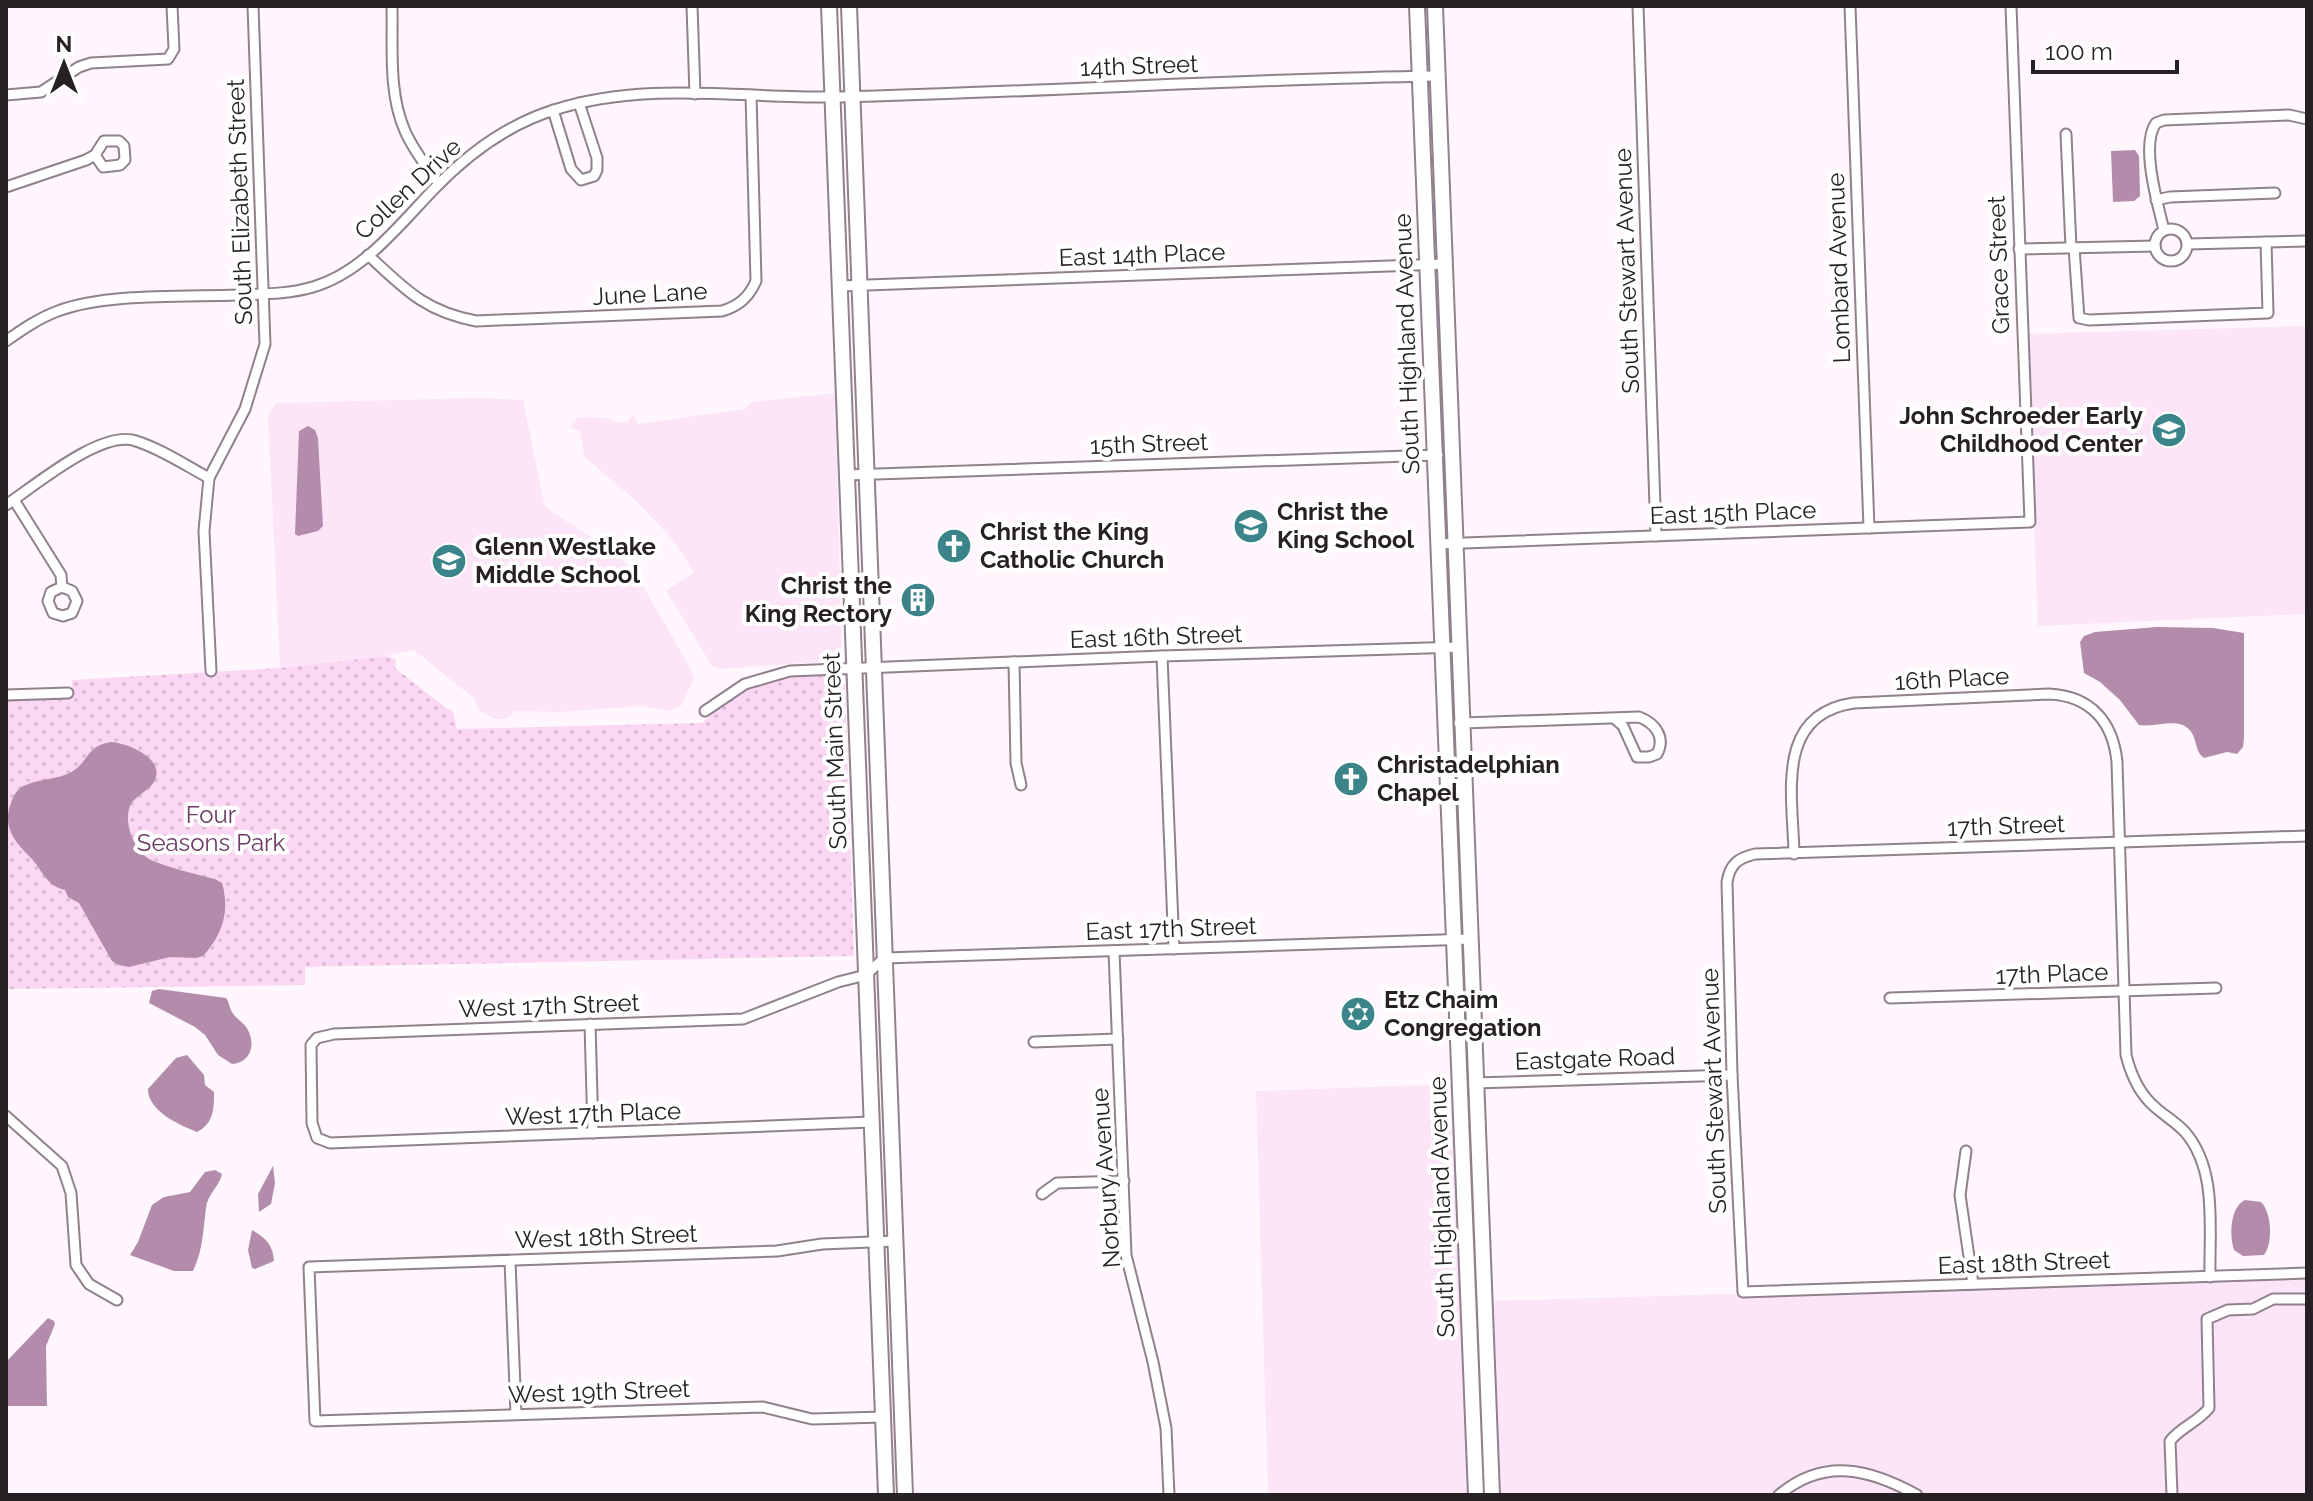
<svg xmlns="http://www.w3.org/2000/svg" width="2313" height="1501" font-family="Raleway,sans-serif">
	<defs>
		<pattern id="park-dots" width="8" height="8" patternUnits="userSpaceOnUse" patternTransform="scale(2)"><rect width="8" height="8" fill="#fbd7f3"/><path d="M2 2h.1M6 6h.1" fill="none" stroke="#d7b8d0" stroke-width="1.8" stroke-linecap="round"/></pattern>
	</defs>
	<rect width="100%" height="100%" fill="#fff7fd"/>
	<!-- built -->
	<g fill="#fde5f8">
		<polygon points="2307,326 2307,614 2038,626 2026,334"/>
		<polygon points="835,393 842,660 721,669 712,666 666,591 694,572 674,541 634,499 588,460 584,455 580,431 571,428 572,423 579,417 609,418 616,423 627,422 632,416 636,418 637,424 745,409 752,402"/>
		<polygon points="478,398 523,400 545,507 612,551 634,571 690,667 694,678 682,705 670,711 642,706 559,712 515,711 507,719 495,719 478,710 475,699 414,650 386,656 280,668 268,416 276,403"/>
		<polygon points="1452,1084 1470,1495 1268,1495 1256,1091"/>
		<polygon points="2307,1277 2307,1495 1499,1495 1490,1301"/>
	</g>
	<!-- park -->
	<path fill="url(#park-dots)" d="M386,656L396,660L395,668L446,708L453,711L457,729L702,723C739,691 760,679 809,676C820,675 831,673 841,676L845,685L854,956L305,967V985L6,989V700L72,697V680L280,668Z"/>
	<!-- water -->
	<g fill="#b38cab">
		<polygon points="2135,150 2139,156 2140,196 2134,201 2113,202 2111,151"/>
		<polygon points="308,426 315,430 318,438 323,526 318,531 298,536 295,534 299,431"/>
		<path d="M2157,627L2213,628L2244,633V738L2243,747L2237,754L2227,752L2204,758C2196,752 2197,744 2193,735C2183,714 2156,728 2139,725L2120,700L2100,682L2084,673L2080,642L2084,636L2095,632Z"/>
		<path d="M111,742C128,743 167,759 154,782C148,791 137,795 131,804C122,821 134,850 149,859C162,866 199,875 215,879L222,883C230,911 223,934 203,956L196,958L170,957L129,967L119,965L112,961L79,903L68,897L65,890C45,885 42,869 30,857C14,841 2,826 11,803C14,795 17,788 26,785C41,778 59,780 73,771C90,760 86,746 111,742Z"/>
		<path d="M159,989L226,998C229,1002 229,1006 231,1010C234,1018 244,1022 248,1030C256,1046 250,1063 232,1064L218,1055L205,1035L195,1027L149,1003L152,991Z"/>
		<path d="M187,1055L204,1075L205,1085L214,1092C214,1109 214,1123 197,1132C179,1125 148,1111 148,1089L176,1058Z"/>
		<polygon points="273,1166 275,1183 271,1204 259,1212 258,1194"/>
		<path d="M215,1170L222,1174C219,1187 207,1195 206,1208C203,1231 203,1250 193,1271H174L130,1255L138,1242L152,1205L164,1197L190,1192L205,1172Z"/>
		<path d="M2245,1200L2261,1202C2272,1213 2273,1243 2264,1255L2243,1256L2234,1250C2229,1235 2230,1207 2245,1200Z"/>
		<path d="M252,1230C266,1238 273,1245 274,1261L255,1269L252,1268L248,1250Z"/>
		<polygon points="48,1318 54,1321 55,1324 46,1346 47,1406 6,1406 6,1362"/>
	</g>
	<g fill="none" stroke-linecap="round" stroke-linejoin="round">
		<defs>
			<g id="street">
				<path d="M392,6C393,46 388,93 405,131C413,150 427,167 439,184"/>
				<polyline points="692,6 695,94"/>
				<polyline points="1638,6 1656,536"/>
				<polyline points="1850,6 1869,528"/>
				<polyline points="6,95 41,92 79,67 91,63 168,59 174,49 172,6"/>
				<polyline points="553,110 571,169 581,180 594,176 597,170 597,158 579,103"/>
				<polyline points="2066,134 2071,248"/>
				<polyline points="6,187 86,160 95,155 104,141 119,141 124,146 125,160 120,165 103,167 95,155"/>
				<polyline points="2156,200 2170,197 2275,193"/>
				<circle cx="2171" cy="245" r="16"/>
				<path d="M2164,230C2158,205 2140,145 2156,123L2164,120L2289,115L2307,119"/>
				<polyline points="2188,244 2307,241"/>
				<polyline points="2074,248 2079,318 2089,320 2268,313 2266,242"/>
				<polyline points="2019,249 2155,246"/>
				<path d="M368,255C405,289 424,311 476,321L722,311C739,306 749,297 756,281L751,95"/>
				<polyline points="840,286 1445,264"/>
				<path d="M6,341C23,329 39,318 58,311C106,293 186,297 238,295C264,294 289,294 313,287C364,272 400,224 435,188C468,154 509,124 554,110C647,80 744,99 840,97C1039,92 1238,79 1437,76"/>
				<polyline points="847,475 1438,455"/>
				<polyline points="14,500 61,575 62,587 51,592 48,601 53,613 63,616 72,613 77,601 72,591 62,587"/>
				<path d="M6,505C36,485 102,429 136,441C161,449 185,465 209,478"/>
				<polyline points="1437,544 2030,522 2011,6"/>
				<polyline points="1162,656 1174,949"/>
				<polyline points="1014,662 1016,763 1021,785"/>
				<polyline points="211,671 204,531 209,478 245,409 265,344 253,6"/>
				<polyline points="6,695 68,693"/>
				<polyline points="705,711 745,684 790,671 1162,656 1460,647"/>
				<path d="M1459,723H1463L1639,717C1655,723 1666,737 1657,754L1649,757H1637L1623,726L1614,718"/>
				<path d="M2307,836L1755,854C1738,858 1730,864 1727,882L1732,1075L1743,1292L2307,1273"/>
				<path d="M1794,854C1793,796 1774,714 1854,703L2049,694C2091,696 2113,722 2117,762L2126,1055C2131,1075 2140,1095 2156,1108C2165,1116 2177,1123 2185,1132C2218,1170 2209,1229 2210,1277"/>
				<polyline points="1114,951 1126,1255 1153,1362 1166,1428 1169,1495"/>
				<polyline points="1890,998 2216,988"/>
				<polyline points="590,1024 593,1133"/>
				<polyline points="1034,1042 1118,1039"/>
				<polyline points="1474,1083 1732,1075"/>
				<polyline points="6,1116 62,1166 71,1193 76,1265 89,1284 117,1300"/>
				<polyline points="872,1122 330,1143 317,1138 312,1123 311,1045 317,1038 334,1034 743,1019 838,982 866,975 884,958 1472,939"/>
				<polyline points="1966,1151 1960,1195 1973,1284"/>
				<polyline points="1042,1194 1057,1183 1124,1181"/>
				<polyline points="510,1261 516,1414"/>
				<polyline points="883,1417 812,1419 763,1407 315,1421 309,1267 777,1251 822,1244 895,1241"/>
				<path d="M1779,1495C1824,1457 1870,1469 1917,1495"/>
				<path d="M2172,1495L2170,1441C2181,1427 2198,1422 2209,1408L2207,1319L2228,1310L2253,1309L2273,1299H2307"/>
			</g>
			<g id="secondary">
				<polyline points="829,6 886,1495"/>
				<polyline points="849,6 905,1495"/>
				<polyline points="1417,6 1476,1495"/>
				<polyline points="1435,6 1492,1495"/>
			</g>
		</defs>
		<!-- street casing -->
		<use href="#street" stroke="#90818d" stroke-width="13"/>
		<!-- secondary casing -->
		<use href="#secondary" stroke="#90818d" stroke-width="18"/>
		<!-- street -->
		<use href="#street" stroke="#fff" stroke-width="9"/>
		<!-- secondary -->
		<use href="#secondary" stroke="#fff" stroke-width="14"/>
	</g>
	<!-- icons -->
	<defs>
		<symbol id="school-disc" viewBox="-11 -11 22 22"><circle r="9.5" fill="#3b8489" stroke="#fff"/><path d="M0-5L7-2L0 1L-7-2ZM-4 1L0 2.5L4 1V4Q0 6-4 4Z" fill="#fff"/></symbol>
		<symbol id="church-disc" viewBox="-11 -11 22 22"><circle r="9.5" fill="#3b8489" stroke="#fff"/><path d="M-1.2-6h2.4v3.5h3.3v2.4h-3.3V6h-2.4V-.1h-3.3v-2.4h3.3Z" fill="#fff"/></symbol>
		<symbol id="building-disc" viewBox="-11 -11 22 22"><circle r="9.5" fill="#3b8489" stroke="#fff"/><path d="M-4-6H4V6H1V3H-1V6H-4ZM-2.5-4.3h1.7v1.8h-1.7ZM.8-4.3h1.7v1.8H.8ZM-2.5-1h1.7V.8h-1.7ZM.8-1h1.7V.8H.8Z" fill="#fff"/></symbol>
		<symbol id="synagogue-disc" viewBox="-11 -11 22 22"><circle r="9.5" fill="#3b8489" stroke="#fff"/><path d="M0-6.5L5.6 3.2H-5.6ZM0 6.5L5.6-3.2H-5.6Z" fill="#fff"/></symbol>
	</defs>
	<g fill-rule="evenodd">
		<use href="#school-disc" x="2149" y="410" width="40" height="40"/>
		<use href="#school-disc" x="1231" y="506" width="40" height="40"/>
		<use href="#church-disc" x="934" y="526" width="40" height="40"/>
		<use href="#school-disc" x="429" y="541" width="40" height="40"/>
		<use href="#building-disc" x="898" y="580" width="40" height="40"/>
		<use href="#church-disc" x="1331" y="759" width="40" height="40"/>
		<use href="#synagogue-disc" x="1338" y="994" width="40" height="40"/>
	</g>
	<g text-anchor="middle" stroke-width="8" stroke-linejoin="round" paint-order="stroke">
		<!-- street labels -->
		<g font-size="24" fill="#272126" stroke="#fff">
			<text transform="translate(1139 66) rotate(-2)" y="8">14th Street</text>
			<text transform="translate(408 189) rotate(-43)" y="8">Collen Drive</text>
			<text transform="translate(240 202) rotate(-92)" y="8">South Elizabeth Street</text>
			<text transform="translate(1142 255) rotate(-2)" y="8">East 14th Place</text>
			<text transform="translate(1999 265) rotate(-92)" y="8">Grace Street</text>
			<text transform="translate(1839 268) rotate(-92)" y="8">Lombard Avenue</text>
			<text transform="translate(1627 271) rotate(-92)" y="8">South Stewart Avenue</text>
			<text transform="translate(650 294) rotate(-3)" y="8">June Lane</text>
			<text transform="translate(1407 344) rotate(-92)" y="8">South Highland Avenue</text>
			<text transform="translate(1149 444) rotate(-2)" y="8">15th Street</text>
			<text transform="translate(1733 513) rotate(-2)" y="8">East 15th Place</text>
			<text transform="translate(1156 637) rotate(-2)" y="8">East 16th Street</text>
			<text transform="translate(1952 679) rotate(-3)" y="8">16th Place</text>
			<text transform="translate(835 751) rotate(-92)" y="8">South Main Street</text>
			<text transform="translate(2006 826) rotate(-2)" y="8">17th Street</text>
			<text transform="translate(1171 929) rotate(-2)" y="8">East 17th Street</text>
			<text transform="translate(2052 974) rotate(-2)" y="8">17th Place</text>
			<text transform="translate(549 1006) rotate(-2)" y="8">West 17th Street</text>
			<text transform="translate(1595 1059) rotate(-2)" y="8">Eastgate Road</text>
			<text transform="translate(1714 1091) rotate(-92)" y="8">South Stewart Avenue</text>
			<text transform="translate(593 1114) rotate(-2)" y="8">West 17th Place</text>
			<text transform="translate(1106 1178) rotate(-94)" y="8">Norbury Avenue</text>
			<text transform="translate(1442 1207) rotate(-92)" y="8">South Highland Avenue</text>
			<text transform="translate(606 1237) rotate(-2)" y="8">West 18th Street</text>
			<text transform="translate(2024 1263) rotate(-2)" y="8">East 18th Street</text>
			<text transform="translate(599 1392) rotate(-2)" y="8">West 19th Street</text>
		</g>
		<!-- poi labels -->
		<g font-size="24" font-weight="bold" fill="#272126" stroke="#fff" text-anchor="start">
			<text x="2143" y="424" text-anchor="end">John Schroeder Early<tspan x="2143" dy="28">Childhood Center</tspan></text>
			<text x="1277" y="520">Christ the<tspan x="1277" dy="28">King School</tspan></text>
			<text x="980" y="540">Christ the King<tspan x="980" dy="28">Catholic Church</tspan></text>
			<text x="475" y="555">Glenn Westlake<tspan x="475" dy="28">Middle School</tspan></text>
			<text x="892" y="594" text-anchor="end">Christ the<tspan x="892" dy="28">King Rectory</tspan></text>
			<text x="1377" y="773">Christadelphian<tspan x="1377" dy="28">Chapel</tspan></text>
			<text x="1384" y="1008">Etz Chaim<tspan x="1384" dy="28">Congregation</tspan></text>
		</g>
		<!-- park labels -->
		<g font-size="24" fill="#6d3a65" stroke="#fff">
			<text x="211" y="823">Four<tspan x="211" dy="28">Seasons Park</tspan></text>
		</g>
	</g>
	<!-- border -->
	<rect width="2313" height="1501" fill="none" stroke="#272126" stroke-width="16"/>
	<!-- north arrow -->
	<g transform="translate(64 64)" stroke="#ffffff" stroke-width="6" paint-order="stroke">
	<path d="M0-6L14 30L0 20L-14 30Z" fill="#272126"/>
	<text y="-12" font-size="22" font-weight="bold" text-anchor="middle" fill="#272126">N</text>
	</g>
	<!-- scale -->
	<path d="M2033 60v12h144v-12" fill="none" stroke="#272126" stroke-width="4"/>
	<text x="2045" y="60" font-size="24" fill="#272126" stroke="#ffffff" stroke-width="6" paint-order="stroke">100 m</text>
</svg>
